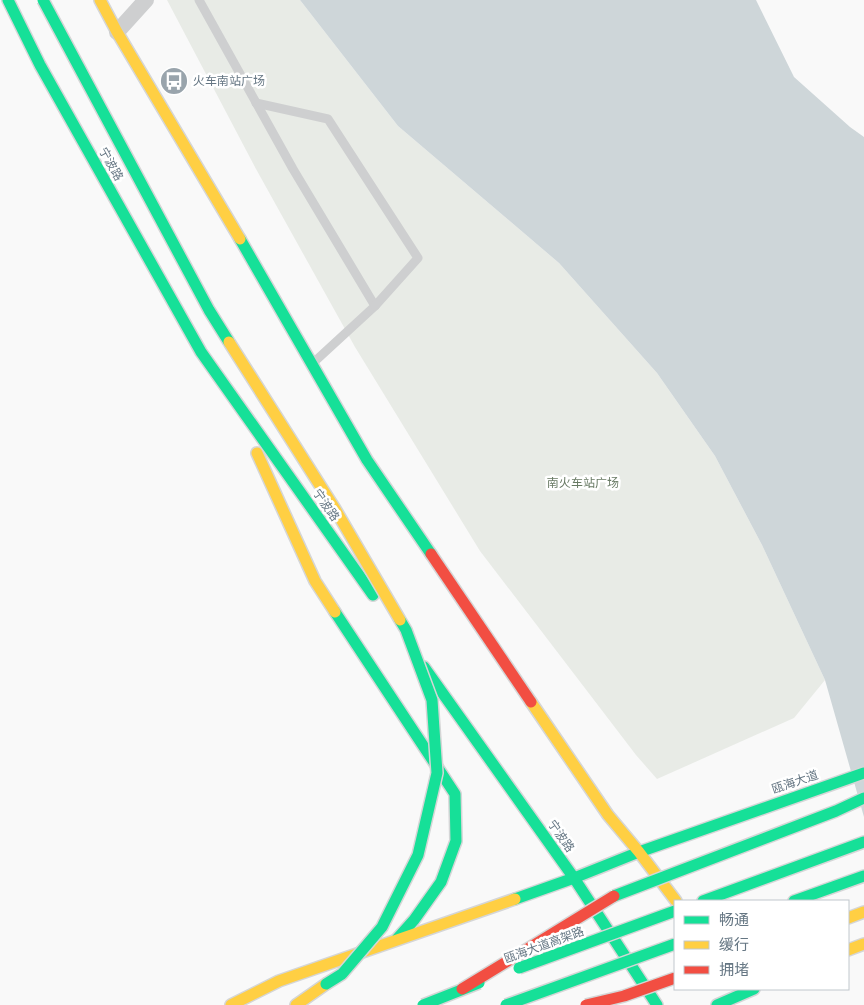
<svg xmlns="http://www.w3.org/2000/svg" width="864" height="1005" font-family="Barlow,'Noto Sans SC',sans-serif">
	<rect width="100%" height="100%" fill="#f9f9f9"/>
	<!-- green -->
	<polygon fill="#e8ebe6" points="167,0 300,0 398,126 559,263 657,373 715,456 762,545 825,680 794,718 657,779 636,755 480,551 355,347 256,169"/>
	<!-- water -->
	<polygon fill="#ced6d9" points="300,0 756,0 794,77 850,127 864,137 864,817 825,680 762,545 715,456 657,373 559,263 398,126"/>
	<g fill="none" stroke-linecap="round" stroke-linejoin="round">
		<defs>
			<g id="fast">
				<polyline points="8,0 40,65 201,352 373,595"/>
				<polyline points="240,239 367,460 431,554"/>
				<polyline points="335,612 455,794 456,841 441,882 414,920 397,939"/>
				<polyline points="424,667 574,878 657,1005"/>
				<polyline points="515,899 574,878 639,852 864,773"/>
				<polyline points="703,901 864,842"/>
				<polyline points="794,901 864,876"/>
				<polyline points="717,1005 754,989"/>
			</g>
			<g id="slow">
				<polyline points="100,0 117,32 240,239"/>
				<polyline points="257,453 315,581 335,612"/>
				<polyline points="531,702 608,815 639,852 676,901"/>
				<polyline points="848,918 864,912"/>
				<polyline points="848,950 864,944"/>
				<polyline points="231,1005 279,981 515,899"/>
				<polyline points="296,1005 326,984"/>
			</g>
			<polyline id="jam" points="431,554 531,702"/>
		</defs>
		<!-- fast casing -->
		<use href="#fast" stroke="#d5d6d7" stroke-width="14"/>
		<!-- slow casing -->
		<use href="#slow" stroke="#d5d6d7" stroke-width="14"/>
		<!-- jam casing -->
		<use href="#jam" stroke="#d5d6d7" stroke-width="14"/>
		<!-- lane -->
		<g stroke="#cecfd0" stroke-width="9">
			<polyline points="199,0 293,169 375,306 313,363"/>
			<polyline points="256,103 328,119 418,258 375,306"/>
		</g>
		<!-- street -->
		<polyline stroke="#cecfd0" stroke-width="16" points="117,32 146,0"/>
		<!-- fast -->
		<use href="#fast" stroke="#16e098" stroke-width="11"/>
		<!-- slow -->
		<use href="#slow" stroke="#ffcf43" stroke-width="11"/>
		<!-- jam -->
		<use href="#jam" stroke="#f24e42" stroke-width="11"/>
		<defs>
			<g id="fast-bridge">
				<polyline points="43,0 209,310 229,342"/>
				<polyline points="614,896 836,811 864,798"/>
				<polyline points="519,968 675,911"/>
				<polyline points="326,984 342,974 382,927 418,855 437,773 432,700 406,630 400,620"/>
				<polyline points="423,1005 479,983"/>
				<polyline points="506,1005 675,944"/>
			</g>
			<polyline id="slow-bridge" points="229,342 335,509 400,620"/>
			<g id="jam-bridge">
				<polyline points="462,989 614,896"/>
				<polyline points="586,1005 624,996 675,978"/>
			</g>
		</defs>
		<!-- fast-bridge casing -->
		<use href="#fast-bridge" stroke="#d5d6d6" stroke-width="14" stroke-linecap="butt"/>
		<!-- slow-bridge casing -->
		<use href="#slow-bridge" stroke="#d5d6d6" stroke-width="14" stroke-linecap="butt"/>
		<!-- jam-bridge casing -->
		<use href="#jam-bridge" stroke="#d5d6d6" stroke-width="14" stroke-linecap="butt"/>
		<!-- fast-bridge -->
		<use href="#fast-bridge" stroke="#16e098" stroke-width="11"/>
		<!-- slow-bridge -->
		<use href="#slow-bridge" stroke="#ffcf43" stroke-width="11"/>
		<!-- jam-bridge -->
		<use href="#jam-bridge" stroke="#f24e42" stroke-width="11"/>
	</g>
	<!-- icons -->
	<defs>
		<symbol id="bus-disc" viewBox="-11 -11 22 22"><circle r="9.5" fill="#99a4ac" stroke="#fff"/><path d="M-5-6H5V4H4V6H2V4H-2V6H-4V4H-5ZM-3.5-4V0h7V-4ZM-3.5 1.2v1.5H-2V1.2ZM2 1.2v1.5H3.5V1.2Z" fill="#fff"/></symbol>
	</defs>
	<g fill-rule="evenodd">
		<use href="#bus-disc" x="158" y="65" width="32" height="32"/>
	</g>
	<g text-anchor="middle" stroke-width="5" stroke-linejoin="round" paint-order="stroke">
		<!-- poi labels -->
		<g font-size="12" fill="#657683" stroke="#fff" text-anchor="start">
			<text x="193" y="85">火车南站广场</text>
		</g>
		<!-- street labels -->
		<g font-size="12" fill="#657683" stroke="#fff">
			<text transform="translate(111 164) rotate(61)" y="4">宁波路</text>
			<text transform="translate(326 505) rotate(55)" y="4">宁波路</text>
			<text transform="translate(795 782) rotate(-19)" y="4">瓯海大道</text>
			<text transform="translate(561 836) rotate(55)" y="4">宁波路</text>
			<text transform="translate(544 945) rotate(-20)" y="4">瓯海大道高架路</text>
		</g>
		<!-- park labels -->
		<g font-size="12" fill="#687a64" stroke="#fff">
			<text x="583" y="487">南火车站广场</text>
		</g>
	</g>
	<!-- legend -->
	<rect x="674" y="900" width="175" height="90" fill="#ffffff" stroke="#c1c8cd"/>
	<rect x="684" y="916" width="25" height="8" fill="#16e098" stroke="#c1c8cd"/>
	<text x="719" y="925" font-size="15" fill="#657683">畅通</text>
	<rect x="684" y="941" width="25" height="8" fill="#ffcf43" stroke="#c1c8cd"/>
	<text x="719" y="950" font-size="15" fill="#657683">缓行</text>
	<rect x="684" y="966" width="25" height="8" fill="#f24e42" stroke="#c1c8cd"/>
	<text x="719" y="975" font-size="15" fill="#657683">拥堵</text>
</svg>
